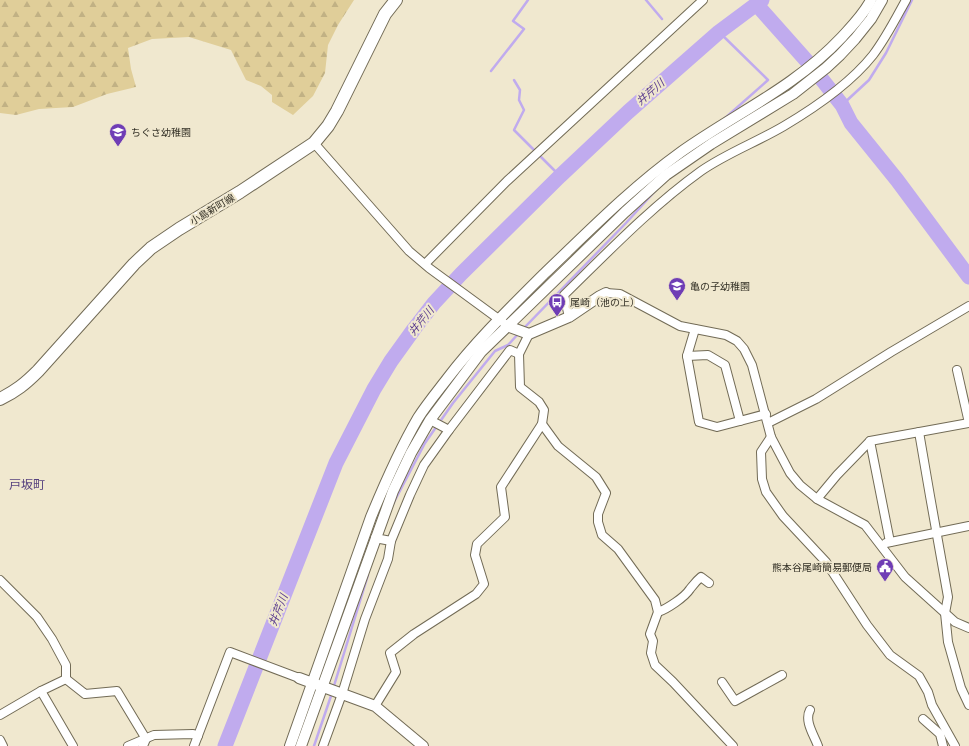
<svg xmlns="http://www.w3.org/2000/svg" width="969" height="746" font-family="'Times New Roman','Noto Sans JP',serif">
	<defs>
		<pattern id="forest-firs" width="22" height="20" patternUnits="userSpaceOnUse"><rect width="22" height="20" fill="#e0ce99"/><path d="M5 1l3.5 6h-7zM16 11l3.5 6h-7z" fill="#c1b184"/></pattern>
	</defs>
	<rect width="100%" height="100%" fill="#f0e8cf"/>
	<!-- forest -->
	<polygon fill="url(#forest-firs)" points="0,0 354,0 338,25 328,45 325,73 313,96 293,115 272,102 272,95 261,86 246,80 231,50 189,37 152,39 128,48 131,69 136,87 107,94 73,107 39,109 16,115 0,113"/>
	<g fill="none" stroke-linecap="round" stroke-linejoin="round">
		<!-- stream -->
		<g stroke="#c0abee" stroke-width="2.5">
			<polyline points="646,0 662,19"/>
			<polyline points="719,32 768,80 724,119"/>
			<polyline points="491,71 524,29 513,21 528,0"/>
			<polyline points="514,80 520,90 519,100 524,110 514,130 560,176"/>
			<polyline points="842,105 869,80 886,53 912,0"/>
			<polyline points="524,328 626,223 656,190"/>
			<polyline points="393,504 425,443 453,403 495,351 508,345 519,333"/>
			<polyline points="333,689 368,575"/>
			<polyline points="314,746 332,693"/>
		</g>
		<!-- river -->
		<g stroke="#c0abee" stroke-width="15">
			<polyline points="757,5 813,68 842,105 851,123 897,180 969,277"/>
			<polyline points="225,746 336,463 374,389 391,361 414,329 434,303 461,274 560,176 628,112 719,32 762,0"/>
		</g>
		<defs>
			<g id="minor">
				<polyline points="314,143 409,251 429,268 504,323"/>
				<polyline points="425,264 507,181 703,0"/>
				<polyline points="606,293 620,294 680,326 726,335 737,341 744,349 752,365 771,437 790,473 800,485 817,499 865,525 905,577 955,622 969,628"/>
				<path d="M569,317L564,295C608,252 651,207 701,171C727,153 757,142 784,126C816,107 850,84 873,55C886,38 896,18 906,0"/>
				<polyline points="695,329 687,356 699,422 717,427 766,414"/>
				<polyline points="687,356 708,355 725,365 740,421"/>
				<polyline points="957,370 969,423"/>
				<polyline points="430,420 449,430"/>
				<polyline points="768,423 816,399 891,352 969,306"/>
				<polyline points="542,424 558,446 596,477 606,493 598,514 598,522 602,535 618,549 655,600 658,612 650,634 653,641 651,653 655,665 673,682 733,746"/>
				<polyline points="919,432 930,496 948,597 945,613 948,642 961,688 969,705"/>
				<polyline points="771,437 761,452 762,479 766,492 783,516 826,562 867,625 890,655 919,676 928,692 932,705 955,746"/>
				<polyline points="870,441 890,542"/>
				<polyline points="817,499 837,475 870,441 969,423"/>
				<polyline points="375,538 391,541"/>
				<polyline points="886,543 969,526"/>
				<polyline points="0,580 37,617 52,639 66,665 66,679"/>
				<path d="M658,612C667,609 685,597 690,589C694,584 696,581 701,577L709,583"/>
				<polyline points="66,679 85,694 117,691 146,739 143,746"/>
				<polyline points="722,682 735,701 782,675"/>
				<polyline points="41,691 73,746"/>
				<polyline points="375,706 396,672 390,653 414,634 476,594 484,584 475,555 477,544 505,517 501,487 542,424 544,410 539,402 520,387 519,354 529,334"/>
				<path d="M810,710C804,721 814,735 818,746"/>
				<polyline points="0,715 41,691 66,679"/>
				<polyline points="923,719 940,734 943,746"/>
				<polyline points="0,740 3,746"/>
				<polyline points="128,746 154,735 193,734 198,736"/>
				<polyline points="194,746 230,652 299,678"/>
				<polyline points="323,746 342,694 365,619 388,559 391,541 410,495 424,465 449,430 510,350 519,354"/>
			</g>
			<g id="tertiary">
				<polyline points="507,326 529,334 569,317 600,296 606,293"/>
				<polyline points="299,678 375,706 423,746"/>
				<path d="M290,746L371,517C385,483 400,449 418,418C427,404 437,392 447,379C476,341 510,308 544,274C588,232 631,188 681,152C736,113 794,88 842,37C852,26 864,14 871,0"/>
				<polyline points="301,746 393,491 411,453 430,420 481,352 625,212 666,175 711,144 793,94 826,68 840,55 855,39 871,19 882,0"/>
			</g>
			<path id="secondary" d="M0,399C16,391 25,384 38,371L134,264L151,248L179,229L240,192L314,143L328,126L337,111L385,14L396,0"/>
		</defs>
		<!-- minor casing -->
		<use href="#minor" stroke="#726b56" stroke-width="10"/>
		<!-- tertiary casing -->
		<use href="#tertiary" stroke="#726b56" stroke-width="12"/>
		<!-- secondary casing -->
		<use href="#secondary" stroke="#726b56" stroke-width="14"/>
		<!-- minor -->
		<use href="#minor" stroke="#fff" stroke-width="8"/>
		<!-- tertiary -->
		<use href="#tertiary" stroke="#fff" stroke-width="10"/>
		<!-- secondary -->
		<use href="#secondary" stroke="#fff" stroke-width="12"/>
	</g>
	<!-- icons -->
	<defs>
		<symbol id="school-pin" viewBox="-11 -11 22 30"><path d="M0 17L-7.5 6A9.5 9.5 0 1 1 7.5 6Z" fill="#6f3db5" stroke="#f0e8cf"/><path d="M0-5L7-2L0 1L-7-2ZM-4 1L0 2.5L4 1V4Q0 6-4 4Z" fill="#fff"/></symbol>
		<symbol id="bus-pin" viewBox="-11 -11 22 30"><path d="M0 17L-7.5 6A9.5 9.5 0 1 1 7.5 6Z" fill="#6f3db5" stroke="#f0e8cf"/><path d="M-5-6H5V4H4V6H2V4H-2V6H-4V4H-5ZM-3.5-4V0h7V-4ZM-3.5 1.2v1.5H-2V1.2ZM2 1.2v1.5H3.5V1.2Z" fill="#fff"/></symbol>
		<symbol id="civic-pin" viewBox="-11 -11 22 30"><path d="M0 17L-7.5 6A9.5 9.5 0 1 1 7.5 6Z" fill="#6f3db5" stroke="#f0e8cf"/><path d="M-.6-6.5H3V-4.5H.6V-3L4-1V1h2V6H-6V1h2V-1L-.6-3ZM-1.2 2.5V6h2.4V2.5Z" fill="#fff"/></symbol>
	</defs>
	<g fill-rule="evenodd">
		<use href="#school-pin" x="108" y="122" width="20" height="27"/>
		<use href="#school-pin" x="667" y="276" width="20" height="27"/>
		<use href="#bus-pin" x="547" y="292" width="20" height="27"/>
		<use href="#civic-pin" x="875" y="557" width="20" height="27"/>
	</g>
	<g text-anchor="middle" stroke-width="4" stroke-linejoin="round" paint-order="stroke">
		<!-- poi labels -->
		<g font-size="10" fill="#322f25" stroke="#f0e8cf" text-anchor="start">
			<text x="131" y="136">ちぐさ幼稚園</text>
			<text x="690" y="290">亀の子幼稚園</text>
			<text x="570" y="306">尾崎（池の上）</text>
			<text x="872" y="571" text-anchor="end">熊本谷尾崎簡易郵便局</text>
		</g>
		<!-- street labels -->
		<g font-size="10" fill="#322f25" stroke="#f0e8cf">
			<text transform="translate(212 209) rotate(-31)" y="4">小島新町線</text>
		</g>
		<!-- water labels -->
		<g font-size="11" font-style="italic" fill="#5f4191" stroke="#f0e8cf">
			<text transform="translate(650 92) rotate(-41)" y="4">井芹川</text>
			<text transform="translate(421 321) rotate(-51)" y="4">井芹川</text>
			<text transform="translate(278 610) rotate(-69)" y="4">井芹川</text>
		</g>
		<!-- quarter labels -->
		<g font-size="12" fill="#56417e" stroke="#f0e8cf">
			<text x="27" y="489">戸坂町</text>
		</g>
	</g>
</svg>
